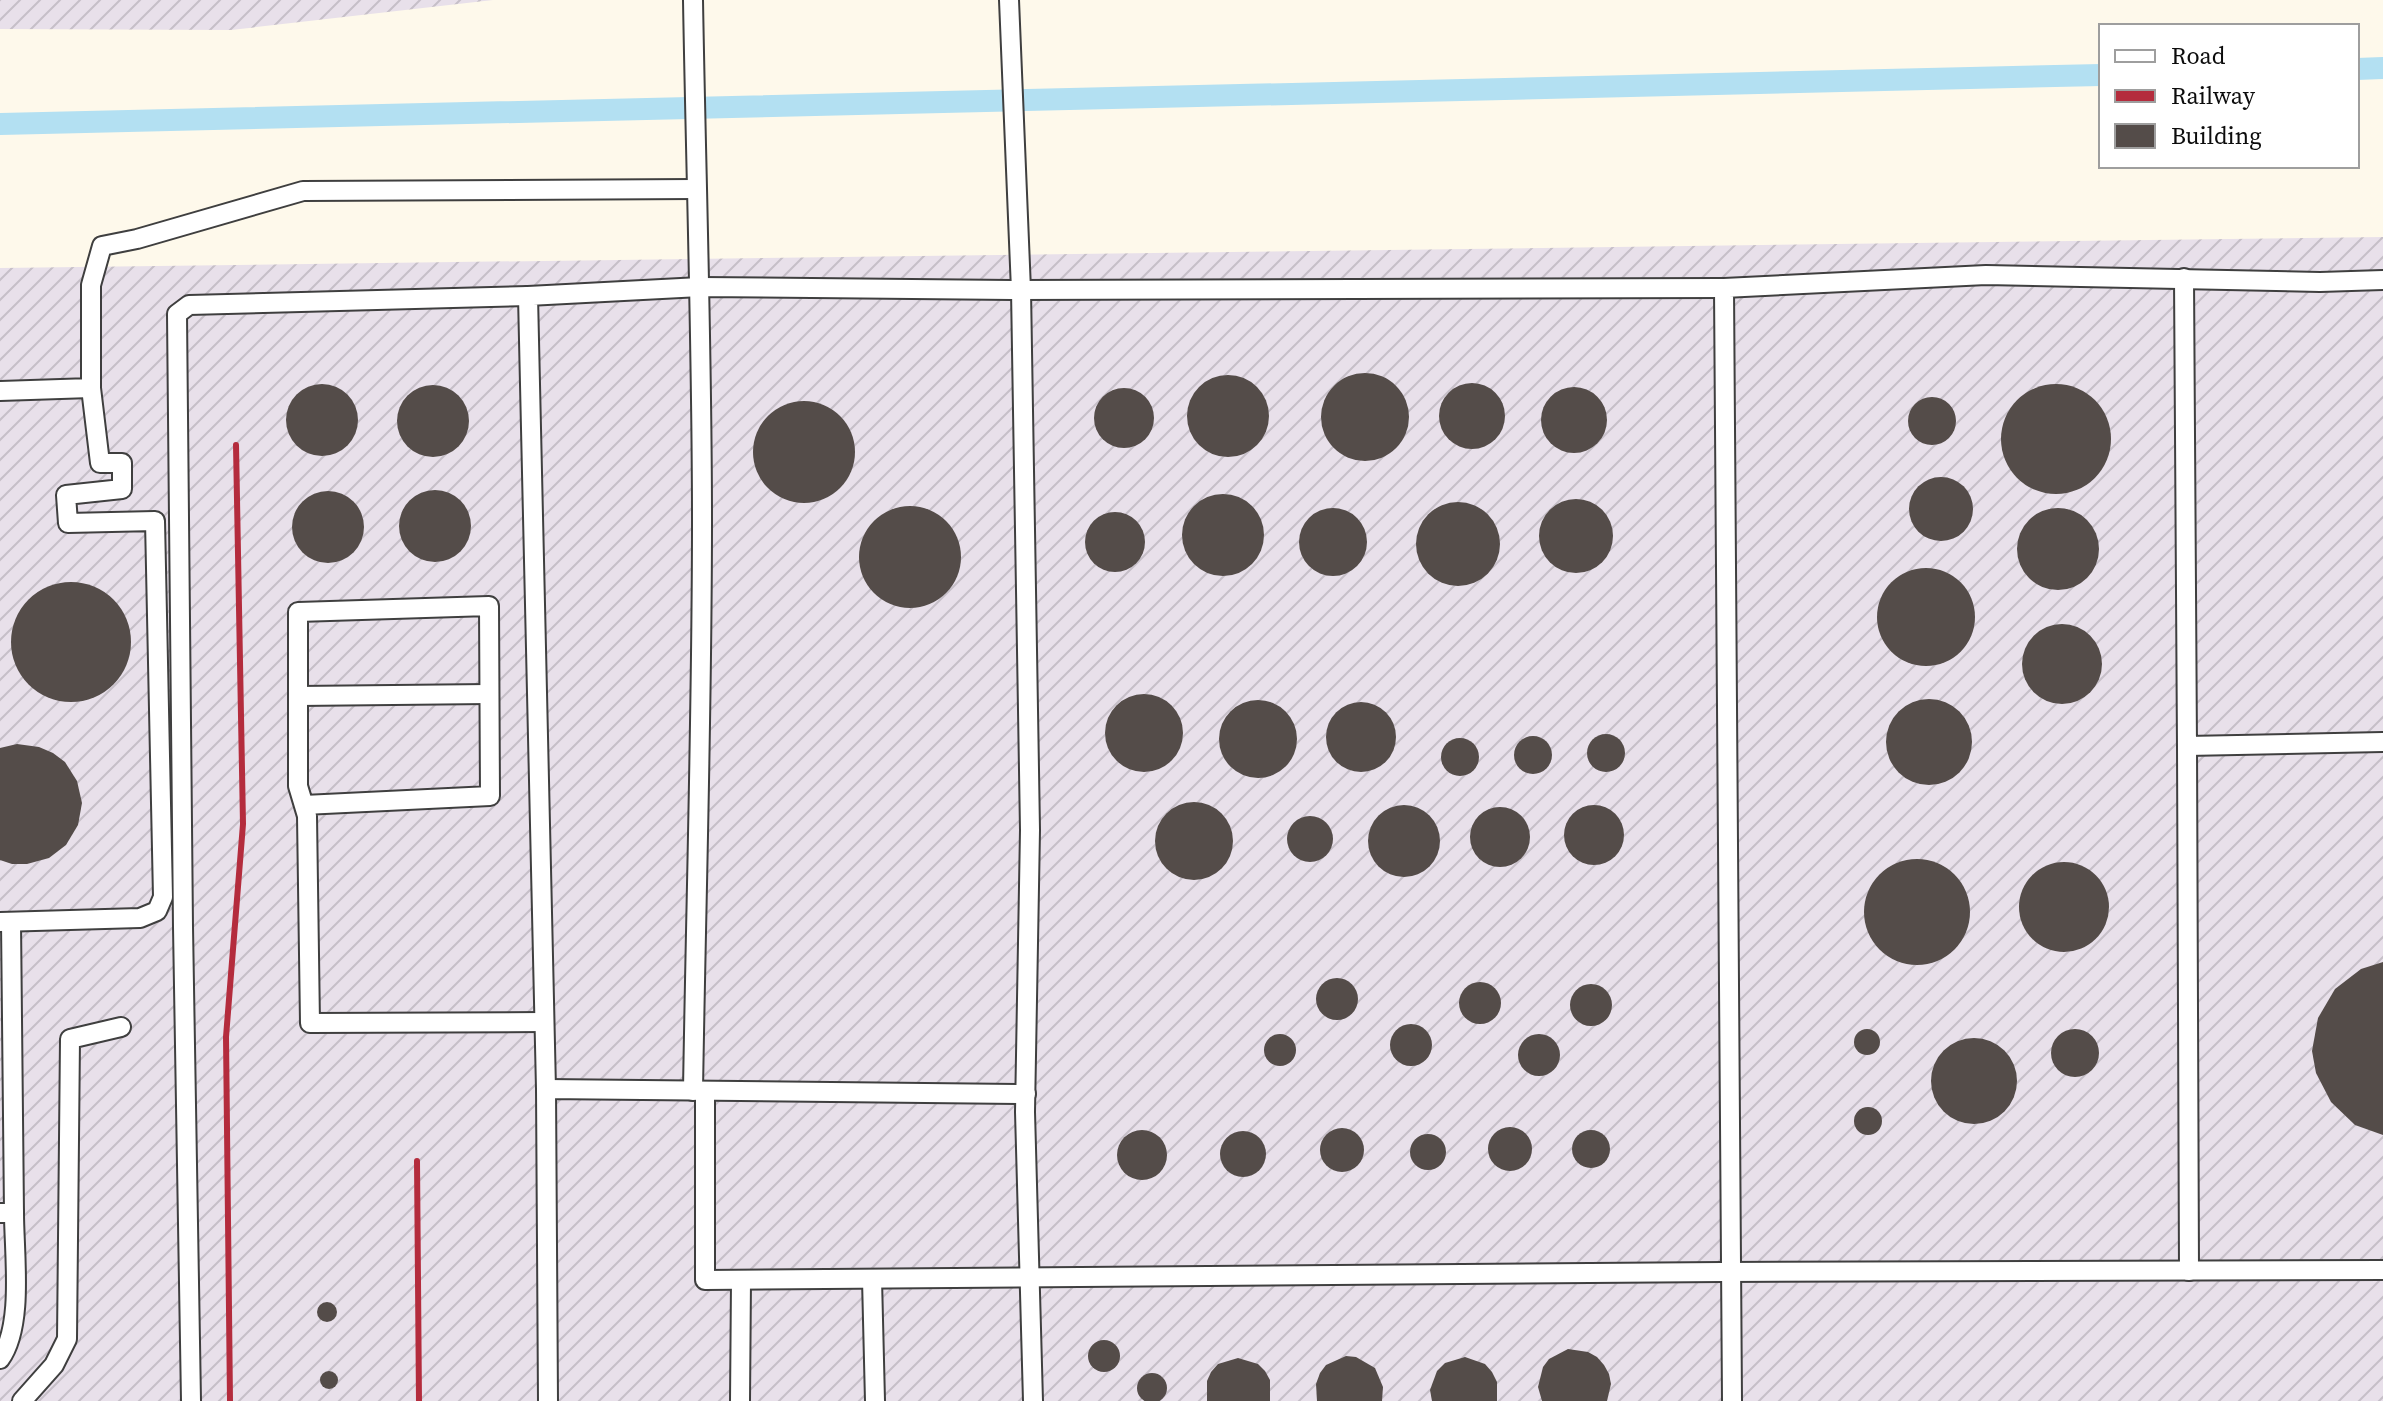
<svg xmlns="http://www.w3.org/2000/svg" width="2383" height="1401" font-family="'Source Serif 4',serif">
	<defs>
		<pattern id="industrial-furrows" width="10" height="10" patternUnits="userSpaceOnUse" patternTransform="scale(2)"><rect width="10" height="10" fill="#e8e0ea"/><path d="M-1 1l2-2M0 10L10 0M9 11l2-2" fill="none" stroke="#c6bfc8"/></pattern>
	</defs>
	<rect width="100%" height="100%" fill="#fef9eb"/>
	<!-- industrial -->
	<g fill="url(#industrial-furrows)">
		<polygon points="0,0 493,0 231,30 0,29"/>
		<polygon points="2383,237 2383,1401 0,1401 0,268"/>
	</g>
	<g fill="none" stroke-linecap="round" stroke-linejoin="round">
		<!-- canal -->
		<g stroke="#b3e0f2" stroke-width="22">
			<polyline points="2357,69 2383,68"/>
			<polyline points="0,124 2101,75"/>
		</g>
	</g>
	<!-- building -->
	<g fill="#544c49">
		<circle cx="1365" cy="417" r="44"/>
		<circle cx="1228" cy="416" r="41"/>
		<circle cx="1472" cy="416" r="33"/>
		<circle cx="2056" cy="439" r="55"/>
		<circle cx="322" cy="420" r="36"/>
		<circle cx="433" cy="421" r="36"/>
		<circle cx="1574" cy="420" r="33"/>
		<circle cx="1124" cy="418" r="30"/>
		<circle cx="1932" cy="421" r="24"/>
		<circle cx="804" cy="452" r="51"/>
		<circle cx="1941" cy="509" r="32"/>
		<circle cx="435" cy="526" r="36"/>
		<circle cx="328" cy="527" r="36"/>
		<circle cx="1223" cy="535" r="41"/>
		<circle cx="1576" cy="536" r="37"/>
		<circle cx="1458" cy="544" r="42"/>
		<circle cx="910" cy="557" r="51"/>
		<circle cx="2058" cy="549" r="41"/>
		<circle cx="1333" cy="542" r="34"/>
		<circle cx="1115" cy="542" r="30"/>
		<circle cx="1926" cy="617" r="49"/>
		<circle cx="71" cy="642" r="60"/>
		<circle cx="2062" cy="664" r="40"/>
		<circle cx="1144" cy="733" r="39"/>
		<circle cx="1929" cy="742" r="43"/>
		<circle cx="1258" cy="739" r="39"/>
		<circle cx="1361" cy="737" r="35"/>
		<circle cx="1606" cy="753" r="19"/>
		<circle cx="1533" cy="755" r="19"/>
		<circle cx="1460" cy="757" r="19"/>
		<polygon points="17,744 39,747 53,753 65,762 77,781 82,803 78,825 66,845 49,858 27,864 12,864 0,860 0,748"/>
		<circle cx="1194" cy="841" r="39"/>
		<circle cx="1594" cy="835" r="30"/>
		<circle cx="1404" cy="841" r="36"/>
		<circle cx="1500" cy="837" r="30"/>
		<circle cx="1310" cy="839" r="23"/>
		<circle cx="1917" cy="912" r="53"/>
		<circle cx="2064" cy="907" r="45"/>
		<polygon points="2383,962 2383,1135 2355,1125 2331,1102 2316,1073 2312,1051 2318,1018 2335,989 2361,969"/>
		<circle cx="1337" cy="999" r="21"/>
		<circle cx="1480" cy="1003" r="21"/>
		<circle cx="1591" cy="1005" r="21"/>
		<circle cx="1411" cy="1045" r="21"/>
		<circle cx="2075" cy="1053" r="24"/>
		<circle cx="1867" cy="1042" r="13"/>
		<circle cx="1280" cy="1050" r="16"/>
		<circle cx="1539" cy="1055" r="21"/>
		<circle cx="1974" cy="1081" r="43"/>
		<circle cx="1868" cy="1121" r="14"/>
		<circle cx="1510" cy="1149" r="22"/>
		<circle cx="1342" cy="1150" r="22"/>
		<circle cx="1591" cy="1149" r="19"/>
		<circle cx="1142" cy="1155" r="25"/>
		<circle cx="1243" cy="1154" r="23"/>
		<circle cx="1428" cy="1152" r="18"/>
		<circle cx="327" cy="1312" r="10"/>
		<circle cx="1104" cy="1356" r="16"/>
		<polygon points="1568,1349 1588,1352 1597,1357 1604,1365 1609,1374 1611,1384 1607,1401 1542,1401 1538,1387 1543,1367 1549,1359"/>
		<polygon points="1346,1356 1356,1357 1375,1368 1383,1387 1382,1401 1317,1401 1316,1384 1320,1373 1326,1365"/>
		<polygon points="1465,1357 1485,1364 1492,1372 1497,1382 1497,1401 1432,1401 1430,1390 1437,1371 1445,1363"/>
		<polygon points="1238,1358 1258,1364 1265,1371 1270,1380 1270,1401 1207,1401 1207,1381 1211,1372 1218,1364"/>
		<circle cx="329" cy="1380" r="9"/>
		<circle cx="1152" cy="1388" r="15"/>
	</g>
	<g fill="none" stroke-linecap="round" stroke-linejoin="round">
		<defs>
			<g id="street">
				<path d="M693,0C696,174 702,347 702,521C702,711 696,901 693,1091"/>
				<polyline points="1009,0 1021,290 1030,830 1025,1112 1033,1401"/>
				<polyline points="2184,278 2187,746 2383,742"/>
				<polyline points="0,391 91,388 91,285 102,246 137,239 303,191 696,189"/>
				<polyline points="298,696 489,694"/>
				<polyline points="2187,746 2189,1271"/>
				<polyline points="304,805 490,796 489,606 298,612 298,786 307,816 310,1023 544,1022"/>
				<polyline points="0,922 140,918 157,911 163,897 155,521 68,523 66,495 122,489 122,463 100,463 91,388"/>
				<polyline points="546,1089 528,296 700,287 1012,290 1724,288"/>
				<polyline points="705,1091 705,1280 1722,1272 2383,1270"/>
				<polyline points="0,1213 14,1213 11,922"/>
				<polyline points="872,1279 875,1401"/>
				<path d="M0,1359C24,1326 14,1254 14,1213"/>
				<polyline points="22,1401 54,1365 67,1339 70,1039 121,1027"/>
				<polyline points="191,1401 183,927 177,314 189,305 528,296"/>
				<polyline points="548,1401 546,1089 1026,1094"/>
				<polyline points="740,1401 741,1280"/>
				<polyline points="1732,1401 1724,288 1986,275 2320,282 2383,280"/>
			</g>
		</defs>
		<!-- street casing -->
		<use href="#street" stroke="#3f3f3f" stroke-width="22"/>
		<!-- street -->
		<use href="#street" stroke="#fff" stroke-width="18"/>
		<!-- rail -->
		<g stroke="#b42c3d" stroke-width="6">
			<polyline points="417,1161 419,1401"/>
			<polyline points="230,1401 226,1037 243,824 236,445"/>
		</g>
	</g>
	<!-- legend -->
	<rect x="2099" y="24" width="260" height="144" fill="#ffffff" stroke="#9e9e9e" stroke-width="2"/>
	<rect x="2115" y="50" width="40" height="12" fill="#ffffff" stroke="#9e9e9e" stroke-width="2"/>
	<text x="2171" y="64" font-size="24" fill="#0c0c0c">Road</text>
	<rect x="2115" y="90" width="40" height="12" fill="#b42c3d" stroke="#9e9e9e" stroke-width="2"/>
	<text x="2171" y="104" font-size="24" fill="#0c0c0c">Railway</text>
	<rect x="2115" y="124" width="40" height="24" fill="#544c49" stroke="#9e9e9e" stroke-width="2"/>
	<text x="2171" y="144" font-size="24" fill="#0c0c0c">Building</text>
</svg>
